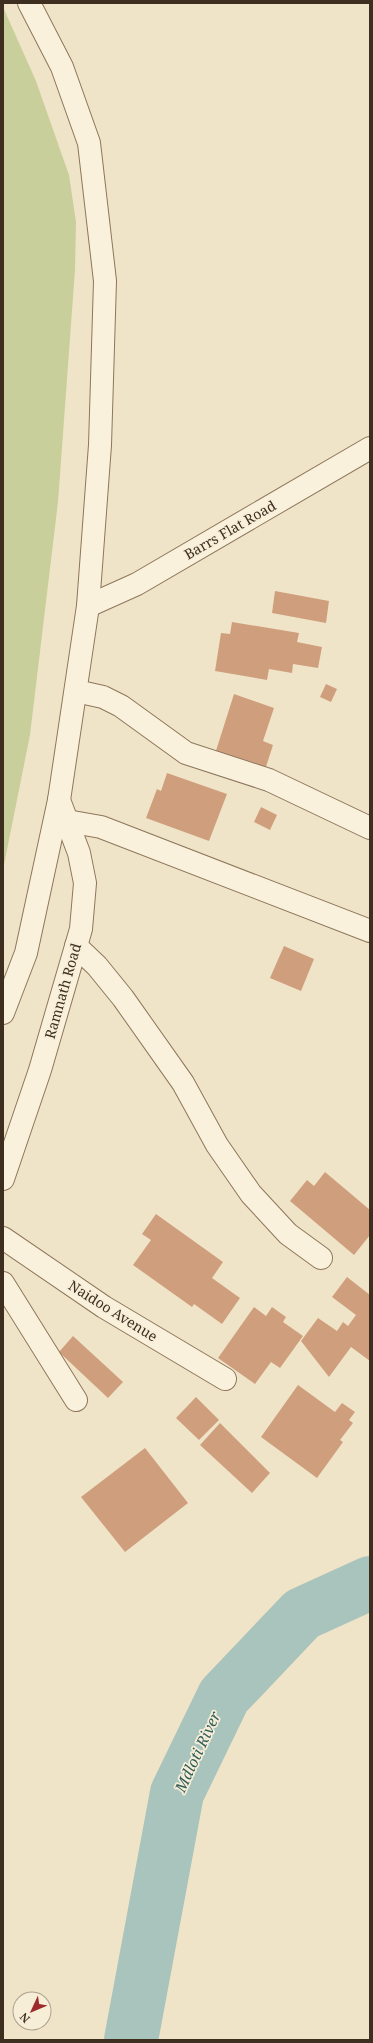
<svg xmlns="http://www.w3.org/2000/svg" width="373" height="2043" font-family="'Noto Serif',serif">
	<rect width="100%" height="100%" fill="#f0e4c8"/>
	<!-- green -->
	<polygon fill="#c9cf9b" points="3,7 36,81 69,175 76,222 75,270 58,502 30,735 3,870"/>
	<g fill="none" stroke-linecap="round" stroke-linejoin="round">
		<!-- river -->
		<polyline stroke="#a9c4bc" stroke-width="54" points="131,2040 177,1793 224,1696 302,1614 370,1583"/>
	</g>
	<!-- building -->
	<g fill="#cf9f7d">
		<polygon points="275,591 329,601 326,623 272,613"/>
		<polygon points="232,622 299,633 297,642 322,647 318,668 293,664 292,673 269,669 267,680 215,671 221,633 230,634"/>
		<polygon points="326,684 337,689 331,702 320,697"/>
		<polygon points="234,694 274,708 263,741 273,745 264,773 214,757"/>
		<polygon points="167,773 227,794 209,841 146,818 157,789 161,791"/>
		<polygon points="261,807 277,815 270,830 254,822"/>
		<polygon points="284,946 314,959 301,991 270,978"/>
		<polygon points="325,1172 370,1210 370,1235 354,1255 290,1201 307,1180 314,1186"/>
		<polygon points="156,1214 223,1262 212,1278 240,1298 222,1324 194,1304 192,1307 133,1265 151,1240 142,1234"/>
		<polygon points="347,1277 370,1295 370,1361 351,1347 329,1377 301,1341 318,1318 337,1331 343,1322 348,1326 356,1315 332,1297"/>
		<polygon points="254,1307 266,1316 272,1307 286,1317 283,1322 303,1336 280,1368 271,1362 255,1384 218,1358"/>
		<polygon points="73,1336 123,1382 108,1398 59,1352"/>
		<polygon points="298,1385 335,1412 342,1403 355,1412 349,1420 353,1423 340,1440 343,1442 317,1478 261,1437"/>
		<polygon points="196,1397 219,1420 199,1440 176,1418"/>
		<polygon points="220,1423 270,1473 252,1493 200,1445"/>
		<polygon points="145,1448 188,1503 125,1552 81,1497"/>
	</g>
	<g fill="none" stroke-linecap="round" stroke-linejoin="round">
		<defs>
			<g id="minor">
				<polyline points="88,606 137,584 370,448"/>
				<polyline points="76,691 103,697 121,706 186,753 269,780 370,828"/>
				<polyline points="67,821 101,827 370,931"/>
				<polyline points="76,946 97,966 123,998 183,1083 217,1145 251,1194 288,1234 321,1258"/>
				<polyline points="3,1013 26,953 59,800 88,606 100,445 105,281 89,143 62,67 29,3"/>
				<polyline points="3,1179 40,1070 81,929 85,883 79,853 59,800"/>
				<polyline points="3,1238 104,1307 225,1379"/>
				<polyline points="3,1283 76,1400"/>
			</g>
		</defs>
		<!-- minor casing -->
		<use href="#minor" stroke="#8d765c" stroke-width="24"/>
		<!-- minor -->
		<use href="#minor" stroke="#faf1dc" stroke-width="22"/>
	</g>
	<g text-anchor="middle" stroke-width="3.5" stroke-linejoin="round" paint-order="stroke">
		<!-- street labels -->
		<g font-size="14" fill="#3d2e20" stroke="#f7eed8">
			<text transform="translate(230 530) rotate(-30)" y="5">Barrs Flat Road</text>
			<text transform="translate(63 991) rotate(-74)" y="5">Ramnath Road</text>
			<text transform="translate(113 1311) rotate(32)" y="5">Naidoo Avenue</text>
		</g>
		<!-- water labels -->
		<g font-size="15" font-style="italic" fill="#2f5d5a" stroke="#f7eed8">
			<text transform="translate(198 1752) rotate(-65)" y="5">Mdloti River</text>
		</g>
	</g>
	<!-- border -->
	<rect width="373" height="2043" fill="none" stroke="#3d2e20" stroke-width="8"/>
	<!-- north arrow -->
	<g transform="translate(32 2011) rotate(226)"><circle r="19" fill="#f7eed8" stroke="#ada18e"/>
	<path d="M0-3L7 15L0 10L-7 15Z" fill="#9e2a2b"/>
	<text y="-6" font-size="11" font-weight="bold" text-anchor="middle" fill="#3d2e20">N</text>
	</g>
</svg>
